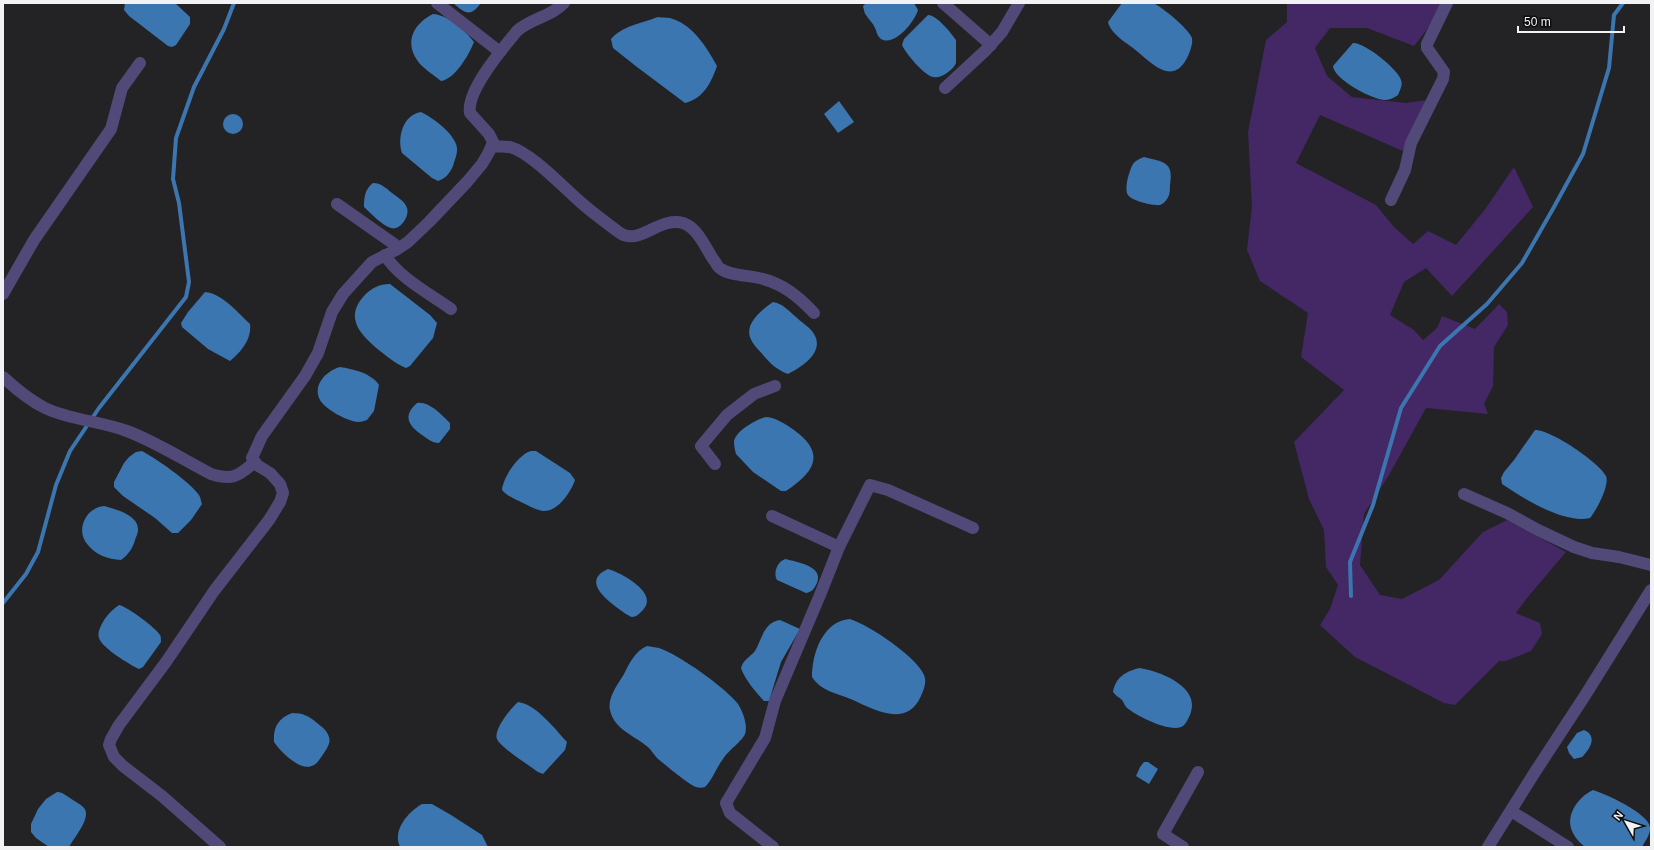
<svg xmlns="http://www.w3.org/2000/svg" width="1654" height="850" viewBox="0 0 1654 850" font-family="Arial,sans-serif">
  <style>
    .green { fill: #442765 }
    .water { fill: #3c76b0 }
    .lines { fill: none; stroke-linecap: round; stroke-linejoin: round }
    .stream { stroke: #3c76b0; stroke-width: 4 }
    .street { stroke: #514a79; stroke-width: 12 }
  </style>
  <rect width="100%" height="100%" fill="#232225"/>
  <!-- green -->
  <polygon class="green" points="1287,3 1442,3 1432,23 1414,46 1367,28 1330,28 1315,48 1327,76 1352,97 1406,103 1427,100 1403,151 1320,115 1296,163 1376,205 1394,227 1413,244 1428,231 1456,245 1486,208 1514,167 1533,207 1452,296 1426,268 1404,282 1390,315 1414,330 1423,340 1437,328 1442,316 1475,329 1499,304 1507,312 1508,325 1494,347 1493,386 1484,404 1488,414 1426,408 1389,475 1364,514 1360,565 1380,595 1402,599 1439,580 1483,532 1507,520 1566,552 1527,598 1516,613 1540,623 1542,634 1531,651 1506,661 1499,661 1455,705 1444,703 1355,657 1320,625 1330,609 1338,585 1326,567 1324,530 1309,499 1294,442 1344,390 1301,357 1308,313 1260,281 1247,250 1252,206 1248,132 1266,40 1287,22"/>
  <!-- water -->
  <g class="water">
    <polygon points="125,3 175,3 190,17 190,24 176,45 172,47 168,46 129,16 124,10"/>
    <path d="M453,3H481C470,18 465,13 453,3Z"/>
    <path d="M866,3H914L918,10C915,21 895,47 881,39C877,36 877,32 875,28C873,23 869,20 866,15C864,13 864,9 863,6Z"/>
    <path d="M1122,3C1130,3 1147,1 1153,3C1161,6 1189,29 1192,38C1193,44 1190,52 1187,58C1173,85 1153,65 1138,52C1129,44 1111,35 1108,22Z"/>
    <path d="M433,14C448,15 465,30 474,42C469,55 455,79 441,81C433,74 422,68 417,60C404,40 415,23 433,14Z"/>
    <path d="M928,15C937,15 951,33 956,40V63C953,70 941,79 933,77C924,75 906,54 902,45L904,39Z"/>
    <path d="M658,17C663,18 669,17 673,19C694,26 707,48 717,66C711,83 704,98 685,103L637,67L613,48L611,39C622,26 642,23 658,17Z"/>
    <path d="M1353,43C1364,42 1398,69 1401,80C1403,85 1400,90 1398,95C1394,98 1389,100 1384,100C1371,99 1334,79 1333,66Z"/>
    <polygon points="839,101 854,122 838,133 824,114"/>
    <path d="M421,112C433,118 451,131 456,144C459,151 455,159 453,166C450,173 445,179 438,181L432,178L402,153C397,137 403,115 421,112Z"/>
    <circle cx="233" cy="124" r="10"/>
    <path d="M1144,157C1164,162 1174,162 1170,185C1170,190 1170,195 1167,199C1165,202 1163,204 1160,205C1153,206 1132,201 1128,195C1124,189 1129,172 1132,166C1134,161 1139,159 1144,157Z"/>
    <path d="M373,183C381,183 386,188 392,193C397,197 405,201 407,208C410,216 400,231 391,228C381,225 371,213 364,207C364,197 365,189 373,183Z"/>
    <path d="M390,284L430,315L437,323L433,338L410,366L406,368C396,364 388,357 380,351C362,336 344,319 363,297C371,288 379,284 390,284Z"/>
    <path d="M205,292C222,293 238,313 250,324C252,339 241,352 230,361L208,349L182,327L181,323L188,312Z"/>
    <path d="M773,302C782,303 789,311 796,317C801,322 811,328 814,334C825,352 802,367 788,374C777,370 771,364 763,355C759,350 752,344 750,337C745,323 763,309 773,302Z"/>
    <path d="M340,367C353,369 371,373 379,385L374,411L367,420C364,421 361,422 358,422C347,421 326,410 320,400C312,385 326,371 340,367Z"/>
    <path d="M417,403C429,401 442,415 450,423V429L439,443C432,443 428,439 422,435C409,426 402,416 417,403Z"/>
    <path d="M766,417C777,418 785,424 794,430C827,454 814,472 786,491H781L753,472L736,454C735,451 734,445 734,442C735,431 757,419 766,417Z"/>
    <path d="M1535,430C1550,429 1600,463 1606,476C1610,485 1596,511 1590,518C1564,524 1524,499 1502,484L1501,478L1504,472L1514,460Z"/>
    <path d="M142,451C157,459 190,482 199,495C201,498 201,502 202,504L191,520L178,533H172L155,518L123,496L114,487V482L124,463L129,457L136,452Z"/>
    <path d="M531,451H536L570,473L575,480C571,492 558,512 543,511C536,510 529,506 523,503C515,499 508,497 502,490C503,477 519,454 531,451Z"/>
    <path d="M104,506C115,509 139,515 138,530C138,533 136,537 135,540C133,548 128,555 121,560C108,559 96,555 88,545C75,531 85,508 104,506Z"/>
    <path d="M785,559C797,562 824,566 817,583C814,589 812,592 806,593L777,580C773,573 777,562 785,559Z"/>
    <path d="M608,569C622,573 661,594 642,611C639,614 636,617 632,617C628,616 622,611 619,609C605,599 582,580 608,569Z"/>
    <path d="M119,605C128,607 156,628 160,635C161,636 161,641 161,642L143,667L139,669C129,664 102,648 99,638C97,632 101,626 104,620C108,614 113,609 119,605Z"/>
    <path d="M850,619C869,625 917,657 924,675C927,682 924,689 921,696C907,728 875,710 853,700C837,693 822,692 812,677C812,653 823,621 850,619Z"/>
    <path d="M780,620L800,629L781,662L769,701H764C756,692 745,680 741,668C743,660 750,657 755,651C762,639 764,622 780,620Z"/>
    <path d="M647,646C651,647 655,647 659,648C678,654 726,688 738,704C743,712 748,725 745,734C743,740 727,752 723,759C716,768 713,779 705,787C702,788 699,788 696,787C688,784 664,764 657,758C654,755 652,751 649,748C636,736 614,730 610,710C607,698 618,684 624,674C629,664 635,651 647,646Z"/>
    <path d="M1139,668C1160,671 1202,687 1190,715C1188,719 1185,726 1181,727C1168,732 1137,716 1127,708C1125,706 1124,703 1122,700C1119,697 1116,696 1113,692C1116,677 1125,672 1139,668Z"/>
    <path d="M518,702C536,704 555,729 567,742L565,750L543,774L538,772C530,766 500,747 497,739C493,730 511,708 518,702Z"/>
    <path d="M292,713C303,713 309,716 317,723C322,727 327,730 329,737C331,743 327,748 324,753C321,757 318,763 314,765C301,773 281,752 274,742C273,728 278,718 292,713Z"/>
    <path d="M1584,730C1598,736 1590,749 1582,757L1574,759L1569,753L1567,747L1577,733Z"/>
    <polygon points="1144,762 1148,762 1158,769 1149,784 1136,776 1140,767"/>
    <path d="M1593,790C1606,794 1648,813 1650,827C1651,834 1645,841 1642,847H1585C1580,843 1576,839 1573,833C1564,816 1578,797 1593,790Z"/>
    <path d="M57,792C63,792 68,797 73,800C77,803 82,805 84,808C92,817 74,838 69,847H49L36,838L31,832V824L38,809L46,799Z"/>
    <path d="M422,804H432L451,815L482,835L488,847H400C392,830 408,812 422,804Z"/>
  </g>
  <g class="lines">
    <!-- stream -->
    <g class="stream">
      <polyline points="1351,596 1350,562 1373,505 1401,408 1440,346 1487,304 1522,263 1554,207 1583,154 1609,68 1614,15 1623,3"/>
      <polyline points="3,603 26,574 38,552 56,485 70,451 99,408 186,297 189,282 179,203 173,179 176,138 194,87 224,29 234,3"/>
    </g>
    <!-- street -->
    <g class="street">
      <polyline points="437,3 500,52"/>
      <polyline points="943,3 991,45"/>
      <polyline points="945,88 986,50 1002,32 1019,3"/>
      <path d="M492,146C497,147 504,146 510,147C531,153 560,184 577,199C590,211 605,222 620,233C639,246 660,216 683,223C698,228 705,247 713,259C716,262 717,267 721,269C731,276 747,275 759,278C782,283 798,296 814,313"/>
      <polyline points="1391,200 1405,170 1411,143 1443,79 1444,72 1427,48 1427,44 1447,3"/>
      <polyline points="337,204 394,244 398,248"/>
      <path d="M385,255C398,277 430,294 451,309"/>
      <polyline points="3,294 34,240 111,129 122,88 140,63"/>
      <path d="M3,377C16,389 29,400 45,408C70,420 100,421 127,431C156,442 184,460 211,474C233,481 238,476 255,462"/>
      <polyline points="715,464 701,446 727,415 754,394 775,386"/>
      <polyline points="1464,494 1507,513 1538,530 1574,547 1592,553 1619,557 1651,565"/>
      <polyline points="772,516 839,547"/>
      <polyline points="1511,811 1568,847"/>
      <path d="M220,847L162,796L123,766L114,757L109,745L111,739L119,725L166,662L214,591L269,520L280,502L283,493L280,484L270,473L257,465L252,458L262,436L305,376L318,353L332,312L343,294L372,262L396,250L408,242L429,222L467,182L482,164L489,152L493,142L489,134L470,113C466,91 503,48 517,31C531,18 551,17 564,3"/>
      <polyline points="773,847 730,813 726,803 765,738 775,701 820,595 839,547 870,485 888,490 973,528"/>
      <polyline points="1183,847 1163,834 1198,772"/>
      <polyline points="1488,847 1535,772 1586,694 1651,590"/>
    </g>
  </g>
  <!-- border -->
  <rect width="1654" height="850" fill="none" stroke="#f2f2f4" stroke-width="8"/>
  <!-- north arrow -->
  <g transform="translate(1626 822) rotate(309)" stroke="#0c0c0d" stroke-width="3" paint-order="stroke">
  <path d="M0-3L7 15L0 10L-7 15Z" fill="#f2f2f4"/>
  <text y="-6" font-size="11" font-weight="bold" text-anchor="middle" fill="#f2f2f4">N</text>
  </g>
  <!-- scale -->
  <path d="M1518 26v6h106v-6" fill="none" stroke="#f2f2f4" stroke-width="2"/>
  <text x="1524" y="26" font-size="12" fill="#f2f2f4" stroke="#0c0c0d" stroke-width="3" paint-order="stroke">50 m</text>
</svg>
